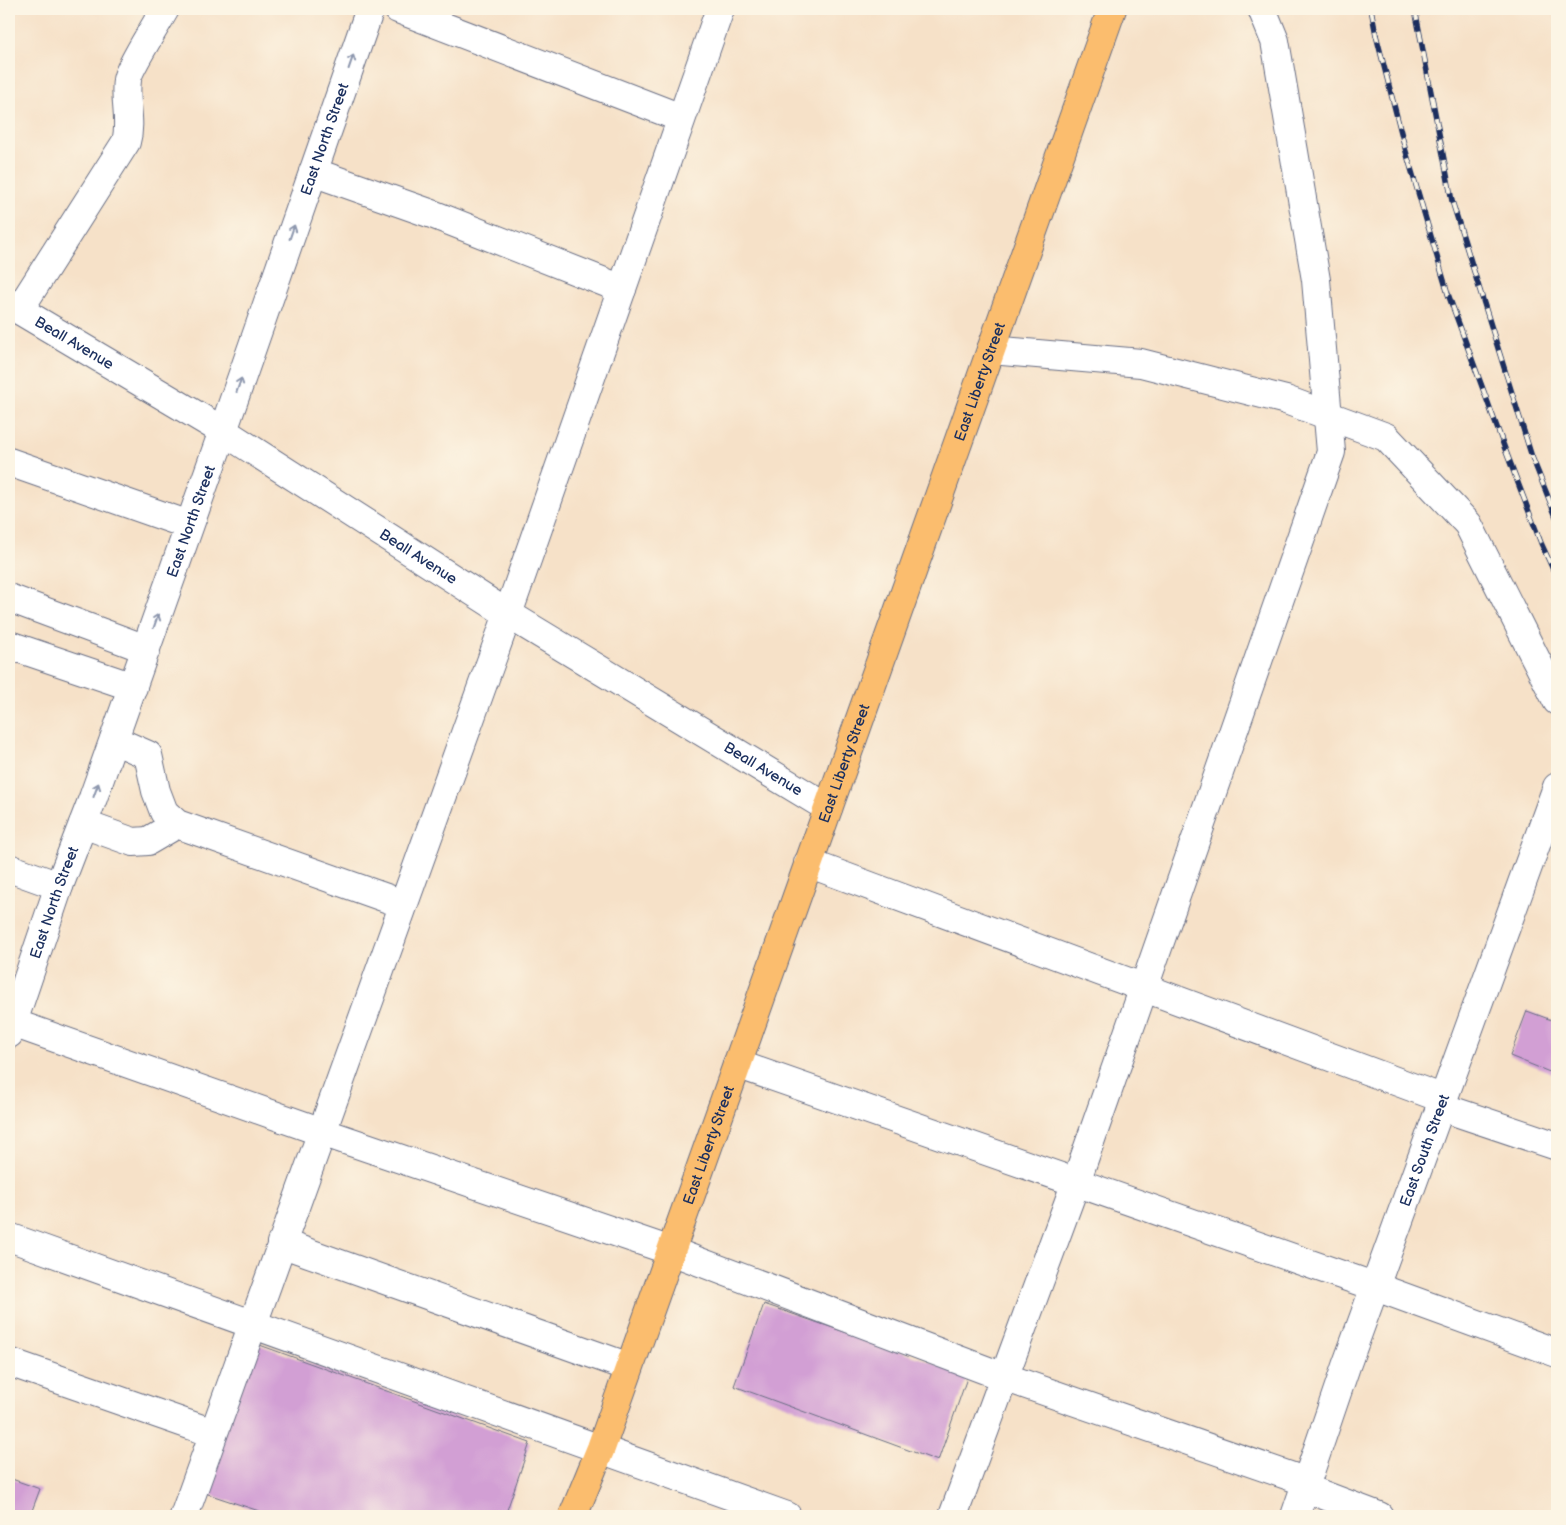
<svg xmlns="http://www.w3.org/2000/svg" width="1566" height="1525" viewBox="0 0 1566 1525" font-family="'Balsamiq Sans',sans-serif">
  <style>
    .building { fill: #d29fd4 }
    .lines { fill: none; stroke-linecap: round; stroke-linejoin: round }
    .minor-casing { stroke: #686d83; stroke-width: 30 }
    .major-casing { stroke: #686d83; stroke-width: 30 }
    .minor { stroke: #fff; stroke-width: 28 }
    .major { stroke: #fbbd6e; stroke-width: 28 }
    .rail-casing { stroke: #1b2f5e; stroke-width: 5.5 }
    .rail { stroke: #fcf5e5; stroke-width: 4; stroke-dasharray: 11; stroke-linecap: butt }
    .oneway { stroke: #8d97ae }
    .labels { text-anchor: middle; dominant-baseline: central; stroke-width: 5; stroke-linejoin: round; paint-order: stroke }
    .street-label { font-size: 15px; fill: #1b2f5e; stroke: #fcf5e5 }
  </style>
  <rect width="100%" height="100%" fill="#fcf5e5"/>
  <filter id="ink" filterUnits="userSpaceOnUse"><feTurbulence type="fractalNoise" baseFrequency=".02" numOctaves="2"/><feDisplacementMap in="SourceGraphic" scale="10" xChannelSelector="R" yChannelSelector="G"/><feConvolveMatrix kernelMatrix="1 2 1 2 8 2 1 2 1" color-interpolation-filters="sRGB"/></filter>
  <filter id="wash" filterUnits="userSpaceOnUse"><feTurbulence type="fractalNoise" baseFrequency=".0096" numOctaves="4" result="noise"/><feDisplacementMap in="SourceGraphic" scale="20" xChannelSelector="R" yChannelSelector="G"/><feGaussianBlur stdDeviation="1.12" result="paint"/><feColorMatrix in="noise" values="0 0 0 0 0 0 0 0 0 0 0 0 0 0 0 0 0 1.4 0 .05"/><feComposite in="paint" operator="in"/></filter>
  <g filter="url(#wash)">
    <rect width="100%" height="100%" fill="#f6e1c8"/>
    <g id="blocks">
      <!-- building -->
      <g class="building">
        <polygon points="1527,1011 1557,1022 1557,1075 1510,1056"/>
        <polygon points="764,1304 968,1375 938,1461 734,1386"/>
        <polygon points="257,1344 530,1443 505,1516 274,1516 202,1492"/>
        <polygon points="9,1478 40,1489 30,1516 9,1516"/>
      </g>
    </g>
  </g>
  <g filter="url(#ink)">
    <use href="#blocks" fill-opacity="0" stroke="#686d83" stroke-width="1"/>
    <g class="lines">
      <!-- minor casing -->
      <g class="minor-casing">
        <g id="minor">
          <polyline points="398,9 681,118"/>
          <polyline points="313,172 432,214 622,289"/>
          <path id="s1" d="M9,304L223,431L508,614L828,808"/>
          <path d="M19,310L126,142C132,121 124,102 127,80C128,69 158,22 165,9"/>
          <polyline points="991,350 1141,363 1286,400 1386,437 1468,524 1557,701"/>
          <polyline points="9,462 189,525"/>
          <polyline points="9,598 146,649"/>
          <polyline points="9,645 133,687"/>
          <polyline points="114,740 148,755 156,791 164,812 177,824 403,904"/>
          <polyline points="83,824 133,842 148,841 177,824"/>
          <polyline points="808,863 1444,1099"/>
          <polyline points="9,868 59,886"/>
          <polyline points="13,1023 322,1132 671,1251 1004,1377 1307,1482"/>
          <path id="s2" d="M9,1034L59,886L93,798L223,431L370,9"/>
          <polyline points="737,1064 1376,1287 1557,1353"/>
          <polyline points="1441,1107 1557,1146"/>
          <polyline points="9,1237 787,1516"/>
          <polyline points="281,1243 629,1367"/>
          <polyline points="9,1362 213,1433"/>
          <polyline points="1305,1488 1379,1516"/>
          <polyline points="184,1516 508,614 720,9"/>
          <polyline points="953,1516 1076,1182 1331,452 1316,280 1275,41 1262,9"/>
          <path id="s3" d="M1295,1516L1346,1366L1557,787"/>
        </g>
      </g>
      <!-- major casing -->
      <g class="major-casing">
        <g id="major">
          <path id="s4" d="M573,1516L601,1448L1112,9"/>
        </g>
      </g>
      <!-- minor -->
      <use href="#minor" class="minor"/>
      <!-- major -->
      <use href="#major" class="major"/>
      <!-- rail casing -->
      <g class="rail-casing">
        <g id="rail">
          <polyline points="1371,9 1376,35 1405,148 1448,294 1505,449 1541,543 1557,578"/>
          <polyline points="1415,9 1452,201 1532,457 1557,519"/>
        </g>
      </g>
      <!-- rail -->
      <use href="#rail" class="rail"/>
    </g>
    <!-- one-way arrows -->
    <defs><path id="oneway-shaft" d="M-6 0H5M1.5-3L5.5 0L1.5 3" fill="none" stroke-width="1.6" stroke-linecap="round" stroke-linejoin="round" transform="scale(1.25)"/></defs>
    <g class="oneway">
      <use href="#oneway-shaft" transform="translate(351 62) rotate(-71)"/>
      <use href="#oneway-shaft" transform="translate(292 232) rotate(-71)"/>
      <use href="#oneway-shaft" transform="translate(239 385) rotate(-71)"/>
      <use href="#oneway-shaft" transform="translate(156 621) rotate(-71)"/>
      <use href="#oneway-shaft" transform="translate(96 790) rotate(-70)"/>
    </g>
  </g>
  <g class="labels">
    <!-- street labels -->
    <g class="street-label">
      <text stroke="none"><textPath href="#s2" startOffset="949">East North Street</textPath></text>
      <text stroke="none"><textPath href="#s1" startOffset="76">Beall Avenue</textPath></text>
      <text stroke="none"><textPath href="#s4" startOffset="1205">East Liberty Street</textPath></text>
      <text stroke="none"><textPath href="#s2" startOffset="544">East North Street</textPath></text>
      <text stroke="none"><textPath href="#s1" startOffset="481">Beall Avenue</textPath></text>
      <text stroke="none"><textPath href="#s4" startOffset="800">East Liberty Street</textPath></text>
      <text stroke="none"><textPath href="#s1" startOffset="886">Beall Avenue</textPath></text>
      <text stroke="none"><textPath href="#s2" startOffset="139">East North Street</textPath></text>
      <text stroke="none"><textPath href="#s4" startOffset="395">East Liberty Street</textPath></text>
      <text stroke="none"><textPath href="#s3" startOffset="388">East South Street</textPath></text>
    </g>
  </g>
  <!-- margin -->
  <rect width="1566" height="1525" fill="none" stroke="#fcf5e5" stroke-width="30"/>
</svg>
